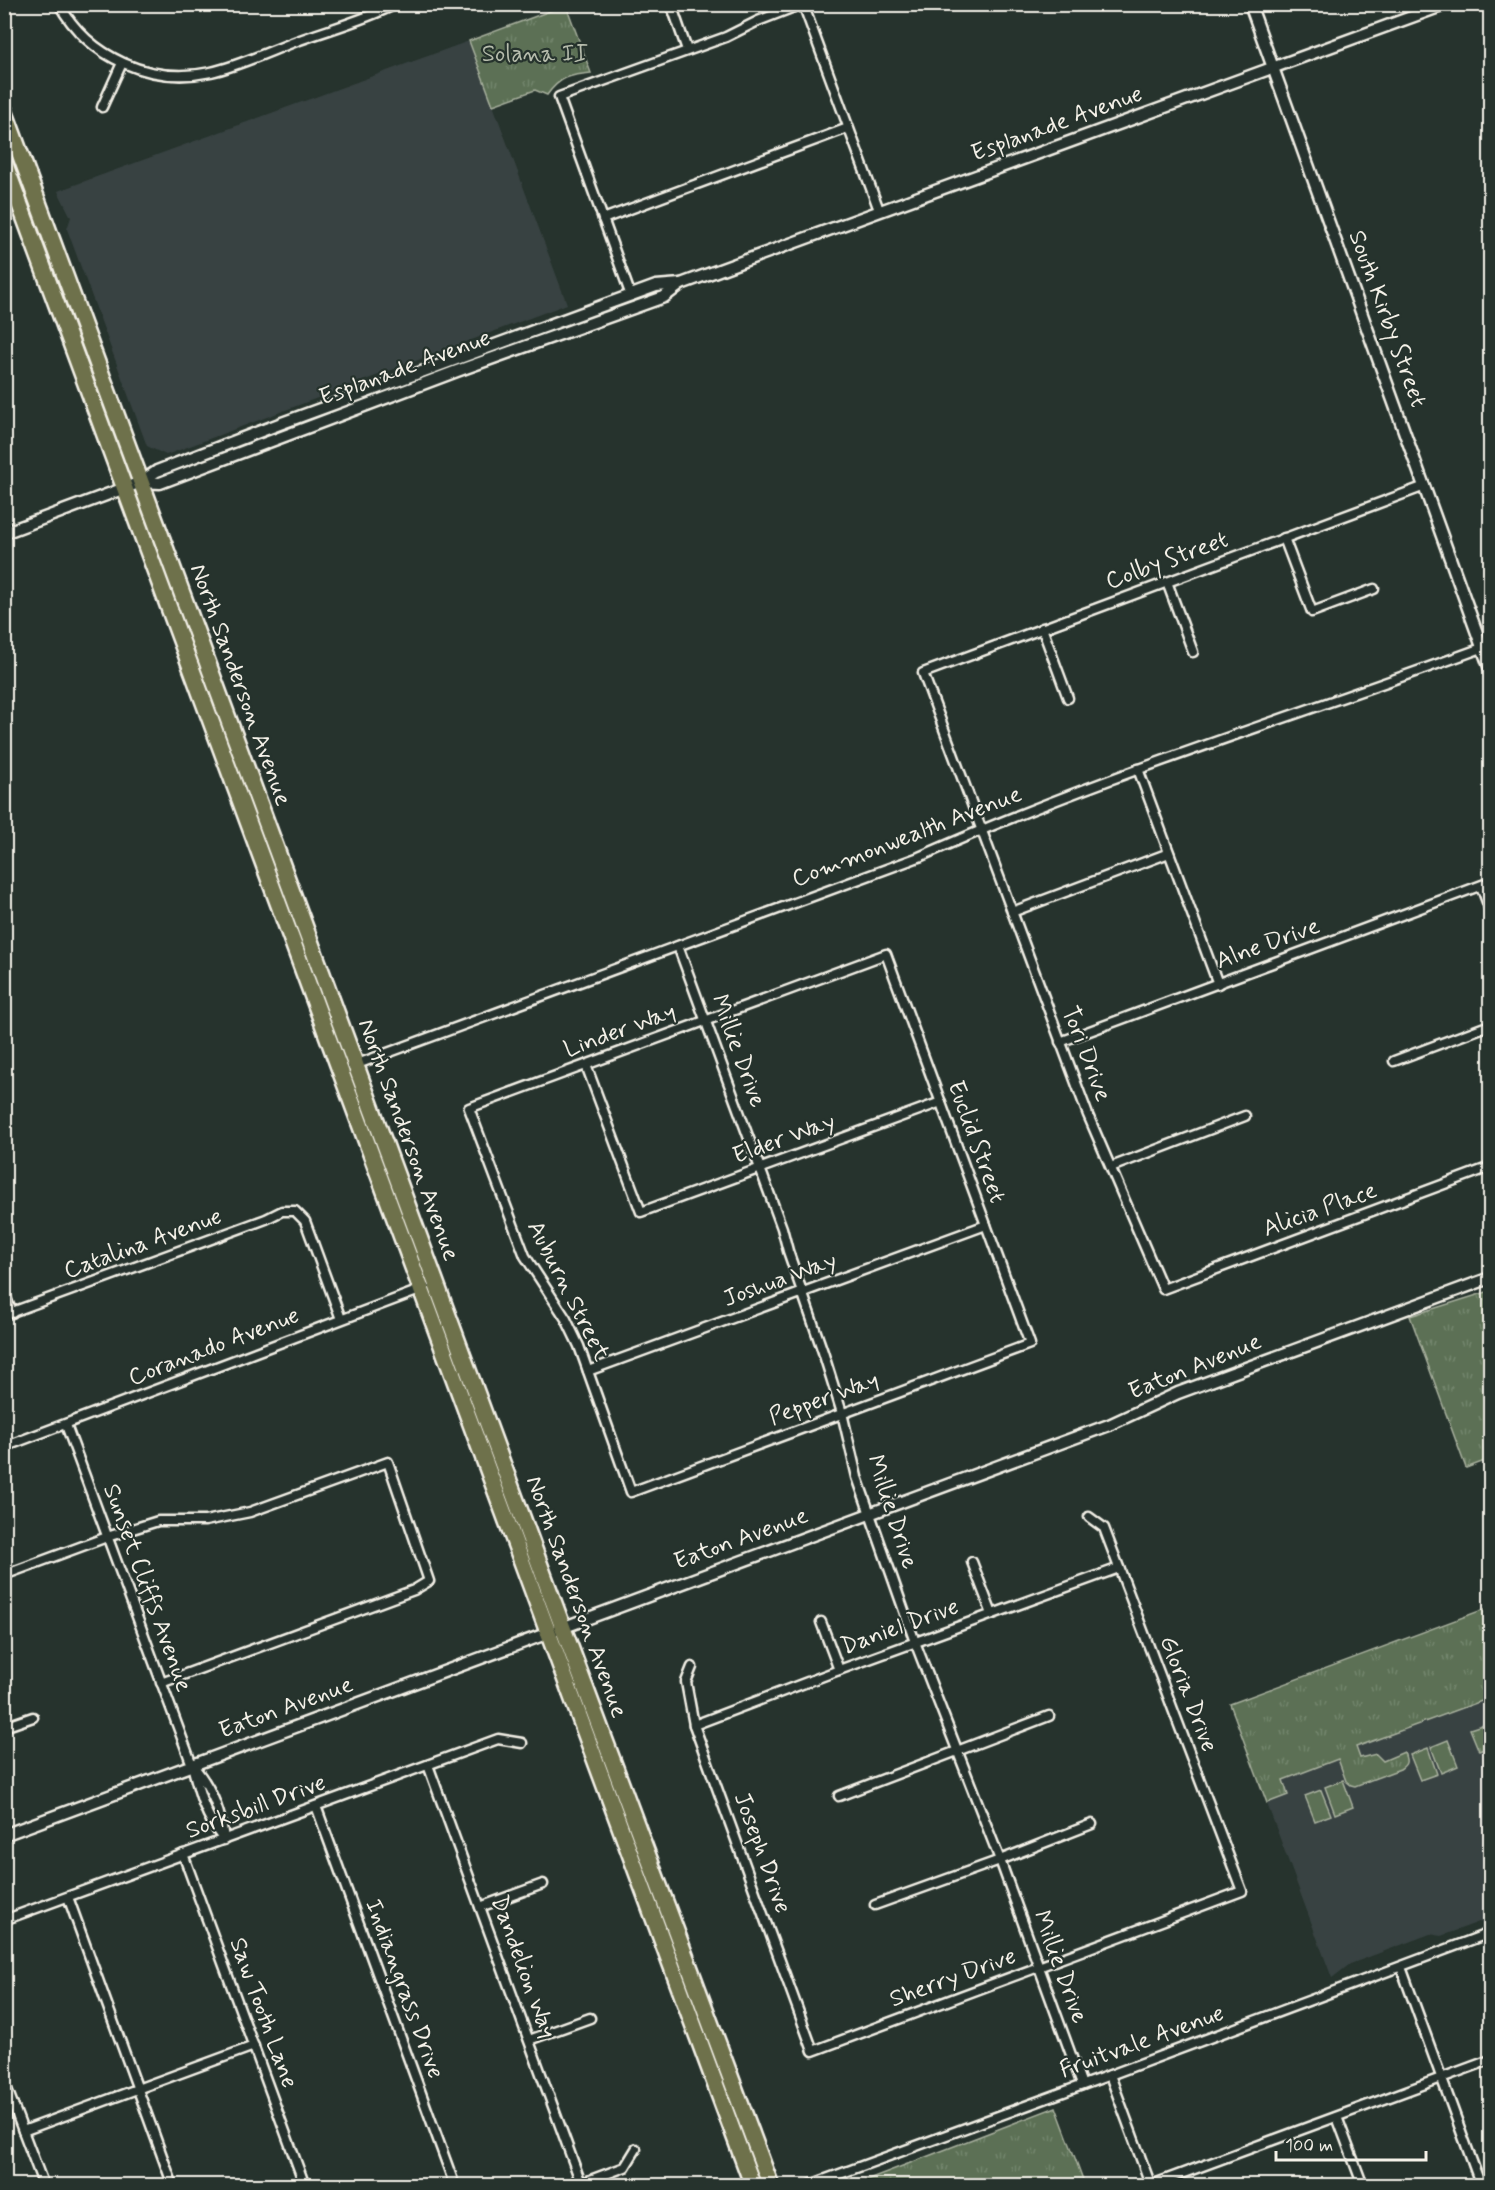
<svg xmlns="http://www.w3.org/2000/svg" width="1495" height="2190" viewBox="0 0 1495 2190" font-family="Mynerve,sans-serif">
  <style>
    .built { fill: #394343 }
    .grass { fill: url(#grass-tufts); stroke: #a8b09e; stroke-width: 1.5 }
    .garden { fill: #5b7054; stroke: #a8b09e; stroke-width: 1.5 }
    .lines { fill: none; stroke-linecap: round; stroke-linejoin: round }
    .street-casing { stroke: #f4f1e8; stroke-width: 13 }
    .secondary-casing { stroke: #f4f1e8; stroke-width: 15 }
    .highway-casing { stroke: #f4f1e8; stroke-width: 20 }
    .street { stroke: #26332d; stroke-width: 8 }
    .secondary { stroke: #26332d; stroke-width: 10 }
    .highway { stroke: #6e714b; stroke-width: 15 }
    .labels { text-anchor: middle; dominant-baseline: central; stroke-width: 4.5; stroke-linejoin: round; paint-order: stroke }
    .park-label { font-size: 24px; fill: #b7bdad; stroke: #26332d }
    .street-label { font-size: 24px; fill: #f4f1e8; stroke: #26332d }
  </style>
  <defs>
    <pattern id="grass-tufts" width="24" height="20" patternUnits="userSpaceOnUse" patternTransform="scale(1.5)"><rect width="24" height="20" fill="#5b7054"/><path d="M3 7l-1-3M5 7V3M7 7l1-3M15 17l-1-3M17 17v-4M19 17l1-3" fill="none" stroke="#73856d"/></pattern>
  </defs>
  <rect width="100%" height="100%" fill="#26332d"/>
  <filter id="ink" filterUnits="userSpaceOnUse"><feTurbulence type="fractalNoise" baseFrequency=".0167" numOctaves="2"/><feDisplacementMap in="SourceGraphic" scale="12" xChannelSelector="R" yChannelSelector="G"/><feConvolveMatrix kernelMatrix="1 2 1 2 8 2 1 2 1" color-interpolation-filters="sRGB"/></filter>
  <g filter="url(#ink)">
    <!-- built -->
    <g class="built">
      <polygon points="469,41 567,304 166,455 147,446 67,229 71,217 58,191"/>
      <polygon points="1490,1607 1490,1918 1441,1936 1430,1934 1350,1964 1332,1978 1230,1704"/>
    </g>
    <!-- grass -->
    <g class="grass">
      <path d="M566,5L591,73C569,75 560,77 547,95L535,90L493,105L469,41Z"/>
      <polygon points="1490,1291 1490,1459 1466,1468 1410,1316"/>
      <path d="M1490,1607V1698L1356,1747L1360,1758L1376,1754L1383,1761L1404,1752C1407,1761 1408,1764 1400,1769L1355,1786L1351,1785L1346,1781L1338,1759L1283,1780L1288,1795L1267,1803L1230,1704Z"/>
      <polygon points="1485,1724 1489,1735 1488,1739 1484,1740 1487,1748 1479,1751 1470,1729"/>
      <polygon points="1056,2107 1085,2185 853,2185"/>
    </g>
    <!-- garden -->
    <g class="garden">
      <polygon points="1448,1740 1458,1766 1441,1773 1431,1747"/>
      <polygon points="1428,1748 1437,1774 1420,1780 1410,1755"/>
      <polygon points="1343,1780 1353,1807 1335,1814 1325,1787"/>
      <polygon points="1321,1790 1331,1815 1315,1821 1305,1796"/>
    </g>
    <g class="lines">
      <!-- street casing -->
      <g class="street-casing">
        <g id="street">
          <path d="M59,4C89,58 151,85 211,72C239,66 270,51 297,41C330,29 365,20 396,4"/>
          <polyline points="671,4 687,50"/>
          <polyline points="803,4 879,210"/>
          <polyline points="102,107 122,63"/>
          <polyline points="603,219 848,128"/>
          <polyline points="631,296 559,97 726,37 758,21 802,4"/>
          <polyline points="1425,486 923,673 1088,1115 1163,1289 1490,1167"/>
          <polyline points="1284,538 1312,612 1374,589"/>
          <polyline points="1167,582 1193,652"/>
          <polyline points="1042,628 1068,698"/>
          <polyline points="1138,769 1218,984"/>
          <polyline points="1481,886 1490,910"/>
          <polyline points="1012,912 1169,853"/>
          <polyline points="678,946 782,1228 788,1251 823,1352 842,1413 857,1477 915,1642 1000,1860 1082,2085"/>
          <polygon points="886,954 1030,1344 631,1492 579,1346 566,1319 525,1256 469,1108"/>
          <polyline points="1060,1042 1490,882"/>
          <polyline points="1394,1061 1490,1025"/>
          <polyline points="586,1065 641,1212 941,1102"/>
          <path d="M352,1066L919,857C1105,774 1300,715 1490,645"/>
          <polyline points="1111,1167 1245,1116"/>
          <polyline points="4,1293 12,1313"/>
          <polyline points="4,1315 266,1219 282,1211 295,1211 305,1221 341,1319"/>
          <polyline points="588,1371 986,1225"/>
          <path d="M66,1425L192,1765C199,1793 205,1817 224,1840C221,1811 212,1787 192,1765"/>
          <polyline points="4,1447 425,1288"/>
          <polyline points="972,1562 992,1614"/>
          <polyline points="4,1575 107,1537 158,1521 205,1521 250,1512 388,1462 429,1581 414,1590 161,1683"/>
          <polyline points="821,1622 839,1670"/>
          <polyline points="692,1667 686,1682 694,1725 813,2051 1242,1891 1104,1528 1089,1517"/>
          <polyline points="694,1725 839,1670 1119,1568"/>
          <polyline points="4,1727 33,1717"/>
          <polyline points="428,1765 581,2183"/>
          <polyline points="839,1796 1049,1716"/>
          <polyline points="316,1806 455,2186"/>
          <polyline points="183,1854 305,2186"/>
          <polyline points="68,1897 173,2186"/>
          <polyline points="875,1905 1000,1860 1092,1824"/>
          <polyline points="480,1907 543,1884"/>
          <polyline points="4,1920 498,1739 522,1743"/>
          <polyline points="1401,1967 1481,2186"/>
          <polyline points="529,2040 590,2018"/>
          <polyline points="1110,2075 1151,2186"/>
          <polyline points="4,2081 44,2186"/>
          <polyline points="1337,2117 1363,2186"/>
          <polyline points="23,2131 254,2046"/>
          <polyline points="1151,2185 1490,2060"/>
          <polyline points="574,2186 625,2167 636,2149"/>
          <polyline points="807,2186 1110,2075 1490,1933"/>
        </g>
      </g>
      <!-- secondary casing -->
      <g class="secondary-casing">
        <g id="secondary">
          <polyline points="1250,4 1490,669"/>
          <path d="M141,482L160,483L457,371L664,297L681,284C936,190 1192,99 1447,4"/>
          <polyline points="4,533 141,482 157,471 282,423 656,286 681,284"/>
          <polyline points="4,1835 1109,1425 1178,1393 1490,1278"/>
        </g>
      </g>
      <!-- highway casing -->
      <g class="highway-casing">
        <g id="highway">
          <polyline points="4,110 563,1628 771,2186"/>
          <polyline points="4,162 753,2186"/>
        </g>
      </g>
      <!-- street -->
      <use href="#street" class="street"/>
      <!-- secondary -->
      <use href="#secondary" class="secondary"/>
      <!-- highway -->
      <use href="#highway" class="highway"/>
    </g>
  </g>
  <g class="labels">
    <!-- park labels -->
    <g class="park-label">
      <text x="535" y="54">Solana II</text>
    </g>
    <!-- street labels -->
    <g class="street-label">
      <text transform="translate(1057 124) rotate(-20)">Esplanade Avenue</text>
      <text transform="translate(1387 319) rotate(70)">South Kirby Street</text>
      <text transform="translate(405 368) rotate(-20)">Esplanade Avenue</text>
      <text transform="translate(1167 561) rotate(-20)">Colby Street</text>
      <text transform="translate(240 685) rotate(70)">North Sanderson Avenue</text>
      <text transform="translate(907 837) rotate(-21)">Commonwealth Avenue</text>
      <text transform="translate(1268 944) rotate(-20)">Alne Drive</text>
      <text transform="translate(620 1031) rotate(-20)">Linder Way</text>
      <text transform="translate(738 1051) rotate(70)">Millie Drive</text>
      <text transform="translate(1086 1054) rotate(69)">Tori Drive</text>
      <text transform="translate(784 1139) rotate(-20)">Elder Way</text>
      <text transform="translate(408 1140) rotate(70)">North Sanderson Avenue</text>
      <text transform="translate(976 1142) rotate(70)">Euclid Street</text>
      <text transform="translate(1320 1210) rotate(-20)">Alicia Place</text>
      <text transform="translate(143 1244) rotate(-20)">Catalina Avenue</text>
      <text transform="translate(780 1280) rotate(-20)">Joshua Way</text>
      <text transform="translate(568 1291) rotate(63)">Auburn Street</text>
      <text transform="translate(214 1347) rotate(-21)">Coranado Avenue</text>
      <text transform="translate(1195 1367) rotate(-22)">Eaton Avenue</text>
      <text transform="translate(824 1399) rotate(-20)">Pepper Way</text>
      <text transform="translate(892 1512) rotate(72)">Millie Drive</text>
      <text transform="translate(741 1539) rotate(-20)">Eaton Avenue</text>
      <text transform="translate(147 1588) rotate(70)">Sunset Cliffs Avenue</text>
      <text transform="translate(576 1597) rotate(70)">North Sanderson Avenue</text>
      <text transform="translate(900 1627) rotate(-20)">Daniel Drive</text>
      <text transform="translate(1188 1694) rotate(69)">Gloria Drive</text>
      <text transform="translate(286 1708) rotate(-20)">Eaton Avenue</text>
      <text transform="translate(256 1807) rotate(-20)">Sorksbill Drive</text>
      <text transform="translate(762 1853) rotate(70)">Joseph Drive</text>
      <text transform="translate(523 1967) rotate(70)">Dandelion Way</text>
      <text transform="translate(1060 1967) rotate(70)">Millie Drive</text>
      <text transform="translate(953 1978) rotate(-20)">Sherry Drive</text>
      <text transform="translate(404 1989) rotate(70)">Indiangrass Drive</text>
      <text transform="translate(263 2013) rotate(70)">Saw Tooth Lane</text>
      <text transform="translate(1142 2042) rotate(-20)">Fruitvale Avenue</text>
    </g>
  </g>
  <!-- margin -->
  <rect width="1495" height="2190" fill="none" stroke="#26332d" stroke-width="24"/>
  <rect x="12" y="12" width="1471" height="2166" fill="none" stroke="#f4f1e8" stroke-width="2" filter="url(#ink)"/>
  <!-- scale -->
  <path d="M1276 2151v9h150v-9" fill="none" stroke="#f4f1e8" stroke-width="3"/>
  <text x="1285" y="2151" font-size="18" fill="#f4f1e8" stroke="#26332d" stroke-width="4.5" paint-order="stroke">100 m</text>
</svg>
